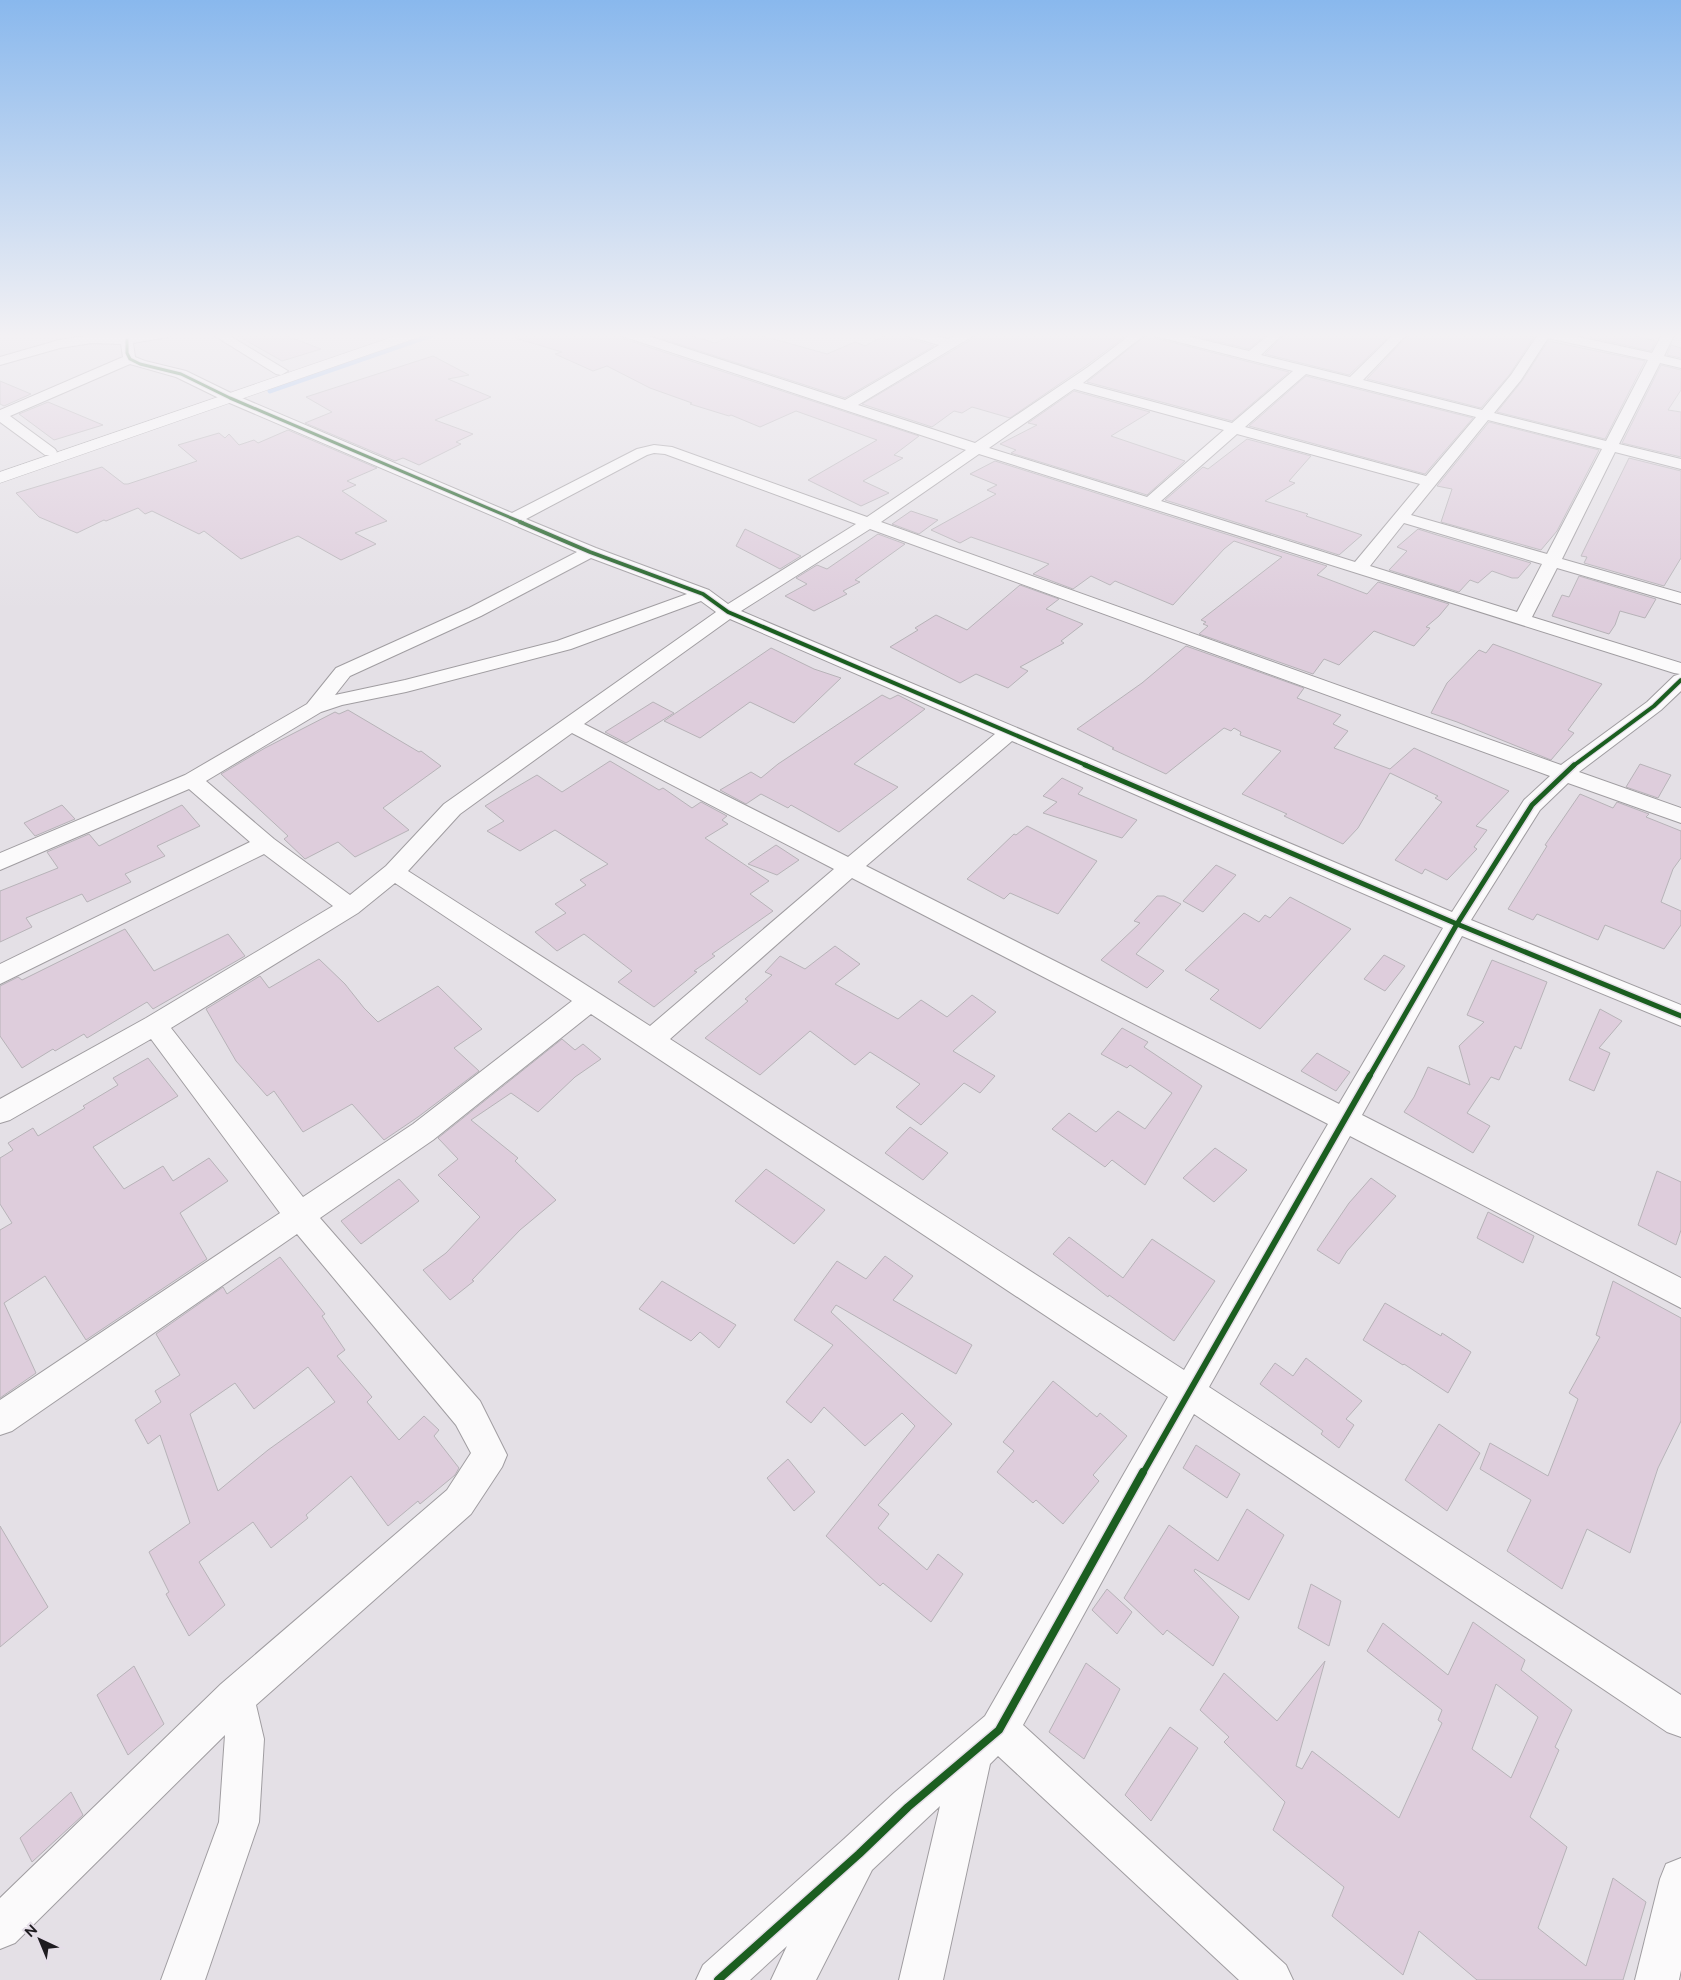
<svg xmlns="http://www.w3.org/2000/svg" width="1681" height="1980" viewBox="0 0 1681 1980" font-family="Raleway,sans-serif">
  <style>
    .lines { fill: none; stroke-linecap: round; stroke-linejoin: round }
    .stream { stroke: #9abff4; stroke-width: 5 }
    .building { fill: #decddc; stroke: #b7b3b8; fill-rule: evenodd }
    .minor-casing { stroke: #a09da1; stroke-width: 2 }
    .primary-casing { stroke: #a09da1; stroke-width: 1 }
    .minor { fill: #fbfafb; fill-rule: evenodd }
    .primary { fill: #fbfafb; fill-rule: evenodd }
    .cycleway-far4-casing { stroke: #e5dee8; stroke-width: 5 }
    .cycleway-far3-casing { stroke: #e5dee8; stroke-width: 6 }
    .cycleway-far2-casing { stroke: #e5dee8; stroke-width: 8 }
    .cycleway-far1-casing { stroke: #e5dee8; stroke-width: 9 }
    .cycleway-casing { stroke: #e5dee8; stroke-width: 11 }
    .cycleway-far4 { stroke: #1b5e20; stroke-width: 3 }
    .cycleway-far3 { stroke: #1b5e20; stroke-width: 4 }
    .cycleway-far2 { stroke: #1b5e20; stroke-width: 5 }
    .cycleway-far1 { stroke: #1b5e20; stroke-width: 6 }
    .cycleway { stroke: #1b5e20; stroke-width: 8 }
  </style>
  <rect width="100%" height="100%" fill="#e4e0e6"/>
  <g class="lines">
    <!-- stream -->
    <polyline class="stream" points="270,391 438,333"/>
  </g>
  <!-- building -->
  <g class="building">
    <polygon points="233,333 279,333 321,349 282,361"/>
    <polygon points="516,333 619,333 621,338 919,436 894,455 903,458 863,481 889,493 861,506 808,480 877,440 796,411 760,427 731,415 729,416 690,404 692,403 650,388 607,366 593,371 555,354 562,352 515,338"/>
    <polygon points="644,333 682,333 715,343 738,333 752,333 827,354 855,342 865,346 889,333 905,334 907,338 934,346 845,398"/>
    <polygon points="976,333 1130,333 1087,365 1010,418 972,407 962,413 954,411 932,427 862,404 974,338"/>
    <polygon points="1149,333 1152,333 1155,338 1289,372 1232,421 1087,382"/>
    <polygon points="1181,333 1268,333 1249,349"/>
    <polygon points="1286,333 1393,333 1349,375 1265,354"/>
    <polygon points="1410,333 1516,333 1534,337 1510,374 1481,408 1367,379"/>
    <polygon points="1594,333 1605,335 1609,333 1624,333 1656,341 1651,351 1589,337"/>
    <polygon points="1548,341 1645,361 1605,439 1497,412 1522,381"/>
    <polygon points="1671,345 1681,348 1681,358 1667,355"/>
    <polygon points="433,356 469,375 448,379 491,397 435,420 473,434 456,442 461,444 419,465 403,458 395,461 305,423 332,412 306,397"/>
    <polygon points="1661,365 1681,370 1681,390 1668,410 1681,412 1681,457 1622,443"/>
    <polygon points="1306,376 1473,418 1425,474 1249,426"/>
    <polygon points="0,381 31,394 4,406 0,404"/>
    <polygon points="1074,391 1150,412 1111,436 1185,461 1147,495 1011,453 1016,450 1000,444 1037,425 1028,423"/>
    <polygon points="48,402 103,425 54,440 19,414"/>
    <polygon points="1489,422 1599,450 1557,531 1541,550 1441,522 1452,489 1437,486"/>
    <polygon points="288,430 377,468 347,481 356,485 342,491 387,521 355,533 376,544 341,560 298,536 241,559 204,531 199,534 152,511 145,514 138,508 106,521 104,520 77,533 39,517 16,493 102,467 124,484 128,484 197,461 178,445 219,433 225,438 229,434 239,445 254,440 258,443"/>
    <polygon points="1247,439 1311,456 1289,481 1295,483 1265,501 1308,514 1306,516 1362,535 1339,555 1165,500 1203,467 1208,469"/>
    <polygon points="1629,458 1681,471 1681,558 1664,586 1584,563 1587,557 1581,556"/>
    <polygon points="995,461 1327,566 1317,575 1367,594 1378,582 1449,604 1439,616 1426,627 1430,628 1414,646 1374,631 1339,665 1324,659 1313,674 1199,634 1208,626 1203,624 1206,622 1201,620 1282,557 1234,541 1224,549 1173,605 1115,581 1110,585 1091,576 1073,589 1033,574 1049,564 971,537 960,543 931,530 996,494 987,490 997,485 970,474"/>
    <polygon points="911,511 938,520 919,534 892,524"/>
    <polygon points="745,529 801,556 780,569 736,546"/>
    <polygon points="1418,529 1437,535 1531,563 1518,578 1512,578 1492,571 1478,583 1470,580 1459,592 1389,570 1407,551 1397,547"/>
    <polygon points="878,534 905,544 855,580 860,582 843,591 847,594 814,611 785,596 807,584 796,578 817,565 827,569"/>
    <polygon points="1579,576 1656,599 1645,618 1620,611 1615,625 1609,634 1552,616 1562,595 1569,597"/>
    <polygon points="1020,585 1059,599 1046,609 1083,624 1061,641 1064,643 1020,667 1028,671 1008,688 976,674 960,683 890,647 918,630 915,628 936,615 967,630"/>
    <polygon points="1493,644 1602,684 1568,730 1574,733 1551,760 1457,722 1431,713 1447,683 1479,650 1486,653"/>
    <polygon points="1186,646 1304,688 1297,698 1341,715 1333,724 1348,731 1334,748 1390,769 1414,748 1509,791 1476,826 1487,830 1474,847 1477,849 1447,880 1425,869 1422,874 1395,860 1442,802 1435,798 1438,796 1390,773 1358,828 1343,844 1284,816 1287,814 1242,794 1281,751 1240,735 1241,732 1234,728 1231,731 1224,728 1166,774 1112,749 1114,748 1077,729 1142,683"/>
    <polygon points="771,648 814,669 841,678 794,723 750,702 700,738 664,721"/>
    <polygon points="882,695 890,699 898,695 925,709 854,764 898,787 839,832 791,805 788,808 761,794 746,804 720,790 751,772 761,778 778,764"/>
    <polygon points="653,702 674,713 626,743 605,732"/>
    <polygon points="348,710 419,752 421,751 441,766 383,808 409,830 355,857 338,842 305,859 284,839 288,836 221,774 265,748 335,712 339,714"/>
    <polygon points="610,761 659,790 663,788 692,808 701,802 727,816 722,820 728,824 705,838 769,881 750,894 773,911 712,954 715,956 694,971 697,972 654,1007 618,982 632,971 584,934 557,951 535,932 566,913 555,904 586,885 580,880 608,864 555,830 520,851 487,831 504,821 485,806 508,792 537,775 562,792"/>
    <polygon points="1640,764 1671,775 1658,798 1626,787"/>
    <polygon points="1062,778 1083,788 1078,794 1137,820 1122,838 1043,813 1057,802 1043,796"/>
    <polygon points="1580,794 1613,808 1617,802 1649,814 1646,817 1681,831 1681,858 1673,869 1661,902 1681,911 1681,925 1664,949 1605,925 1598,940 1537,914 1533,920 1508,909 1547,846 1545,845"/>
    <polygon points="62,805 75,819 35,836 24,823"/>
    <polygon points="182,805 200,826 157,846 165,856 125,874 131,882 87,902 82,894 26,918 32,927 0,942 0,891 58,868 47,852 89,834 99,846"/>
    <polygon points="1027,826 1097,861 1058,914 1010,893 1004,899 967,879 1014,834 1016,835"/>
    <polygon points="776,845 799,860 777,875 748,864"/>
    <polygon points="1216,865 1236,875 1203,912 1183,901"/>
    <polygon points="1157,896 1164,896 1181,904 1136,954 1164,971 1147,988 1101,960 1140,923 1134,921"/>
    <polygon points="1290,897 1351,929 1260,1029 1210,999 1219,990 1185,970 1244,913 1259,922 1265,915 1270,918"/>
    <polygon points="125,929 154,971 228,934 245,956 153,1009 147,1002 87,1038 84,1034 55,1051 53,1049 22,1068 0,1036 0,986 18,977 22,980"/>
    <polygon points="835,946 860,964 835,984 898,1019 921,1000 947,1017 972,995 996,1012 953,1051 995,1076 980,1093 964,1083 921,1125 896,1107 920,1084 870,1052 855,1065 810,1031 760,1075 705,1038 748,1001 745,999 772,975 765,972 780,956 805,969"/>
    <polygon points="1384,955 1405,966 1385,991 1364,979"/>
    <polygon points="319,959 345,984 364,1008 378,1022 438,986 482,1029 454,1048 479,1071 418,1117 384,1140 352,1104 303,1132 274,1091 267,1096 236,1061 206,1009 260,976 269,988"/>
    <polygon points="1492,960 1547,982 1521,1049 1515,1046 1499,1080 1491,1077 1467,1113 1490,1126 1473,1153 1404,1112 1414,1097 1428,1067 1470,1085 1459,1046 1484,1022 1467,1015"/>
    <polygon points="1600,1009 1622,1021 1599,1048 1610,1053 1594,1091 1569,1080"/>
    <polygon points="1122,1028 1148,1042 1144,1047 1202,1086 1145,1185 1112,1160 1105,1167 1052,1129 1069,1113 1096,1132 1118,1111 1145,1129 1172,1093 1130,1065 1127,1068 1101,1054"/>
    <polygon points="562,1039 575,1050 583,1044 601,1059 575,1077 538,1112 511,1093 471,1120 518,1158 515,1161 556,1200 520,1230 472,1280 474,1281 450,1300 423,1270 446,1253 480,1217 438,1175 458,1159 438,1138"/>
    <polygon points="1317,1053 1350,1072 1336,1091 1301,1071"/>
    <polygon points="148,1058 178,1096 93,1147 124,1189 163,1166 173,1181 209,1158 228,1181 180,1213 207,1259 86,1340 45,1276 4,1303 36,1373 0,1398 0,1230 12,1223 0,1204 0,1158 13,1150 8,1143 33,1128 38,1136 85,1108 83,1106 118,1085 113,1078"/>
    <polygon points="910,1127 948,1153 923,1180 885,1153"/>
    <polygon points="1215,1148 1247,1170 1214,1202 1183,1178"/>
    <polygon points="766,1169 825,1210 794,1244 735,1201"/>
    <polygon points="1657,1171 1681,1182 1681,1230 1676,1245 1638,1225"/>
    <polygon points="1371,1178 1396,1196 1347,1251 1339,1264 1317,1250 1349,1203"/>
    <polygon points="399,1179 419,1201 361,1244 341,1221"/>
    <polygon points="1488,1212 1534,1236 1523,1263 1477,1238"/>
    <polygon points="1069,1237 1123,1278 1152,1239 1215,1281 1174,1341 1109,1295 1108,1297 1053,1254"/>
    <polygon points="885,1256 913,1276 893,1300 972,1345 956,1374 836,1305 831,1312 952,1424 878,1505 889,1514 878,1528 927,1570 938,1554 963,1574 931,1622 883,1583 880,1586 826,1536 915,1426 902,1413 865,1446 824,1407 811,1423 786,1402 833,1345 794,1320 837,1261 866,1279"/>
    <path d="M280,1257L325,1314L322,1316L345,1350L337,1356L372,1397L367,1402L399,1440L424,1416L439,1430L434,1436L459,1468L455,1475L420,1504L418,1501L388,1526L351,1476L306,1515L308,1518L271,1548L253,1522L199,1562L225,1605L189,1636L166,1594L169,1592L149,1552L190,1523L160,1435L148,1444L135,1420L161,1402L155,1391L180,1375L156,1334L223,1287L227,1294ZM308,1367L335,1402L268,1450L218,1491L190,1414L235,1383L254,1409Z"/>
    <polygon points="662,1281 736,1325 719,1348 700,1332 691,1341 639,1309"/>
    <polygon points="1613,1281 1681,1318 1681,1421 1658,1468 1630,1553 1587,1529 1562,1589 1507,1551 1531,1500 1480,1469 1490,1443 1548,1476 1578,1399 1569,1393 1600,1337 1596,1335"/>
    <polygon points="1385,1303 1441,1336 1442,1333 1471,1352 1448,1393 1404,1364 1403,1365 1363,1340"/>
    <polygon points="1306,1358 1362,1401 1346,1419 1354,1425 1339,1448 1321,1434 1323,1431 1260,1384 1275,1363 1293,1376"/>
    <polygon points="1053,1381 1097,1417 1100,1413 1127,1436 1093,1475 1099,1481 1063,1524 1036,1500 1033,1503 997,1472 1014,1451 1003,1442"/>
    <polygon points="1439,1424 1480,1453 1447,1511 1405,1480"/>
    <polygon points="1196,1445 1240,1474 1227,1498 1183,1468"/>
    <polygon points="788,1459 815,1492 794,1511 767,1478"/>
    <polygon points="1247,1509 1284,1535 1249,1600 1195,1569 1194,1571 1239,1617 1213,1666 1167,1630 1163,1635 1124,1598 1169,1525 1218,1561"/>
    <polygon points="0,1526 48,1607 0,1647"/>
    <polygon points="1311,1584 1341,1601 1329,1646 1298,1628"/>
    <polygon points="1107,1589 1132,1612 1117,1634 1092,1610"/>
    <path d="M1473,1622L1525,1660L1521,1670L1572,1710L1555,1747L1559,1750L1530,1817L1567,1847L1538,1928L1586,1966L1613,1878L1646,1902L1623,1980H1477L1419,1931L1403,1975L1332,1916L1344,1887L1273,1830L1285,1802L1224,1742L1229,1737L1200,1710L1224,1673L1277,1721L1325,1661L1296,1766L1302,1769L1312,1751L1399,1818L1442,1723L1438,1720L1442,1710L1367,1651L1383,1623L1448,1675ZM1496,1684L1538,1717L1511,1778L1472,1749Z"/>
    <polygon points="1086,1663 1120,1689 1084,1759 1049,1732"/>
    <polygon points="134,1666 164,1724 128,1755 97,1695"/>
    <polygon points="1170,1727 1198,1748 1151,1821 1125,1795"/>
    <polygon points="71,1792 83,1815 32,1862 20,1838"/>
  </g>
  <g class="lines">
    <!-- minor casing -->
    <g class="minor-casing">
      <g id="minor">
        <path d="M148,333H174L168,337L133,343L135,357L145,361L186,371L235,395L512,513L637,449L654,445L672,447L867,517L966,450L622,336L621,333H639L845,400L939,345L908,336L907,333H925L948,339L960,333H974L973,336L858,405L975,443L1088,367L1133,333H1147L1083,383L1232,423L1293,371L1155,336L1154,333H1174L1249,351L1271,333H1284L1261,355L1350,377L1395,333H1408L1363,380L1482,410L1511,375L1539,333H1560L1652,353L1663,333H1675L1664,356L1681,360V368L1660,363L1619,444L1681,459V469L1615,452L1562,559L1681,593V604L1557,568L1532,617L1681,663V691L1661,710L1579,772L1681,808V823L1568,783L1540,810L1471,920L1681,1005V1026L1462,936L1362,1115L1681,1278V1308L1350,1136L1209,1387L1681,1695V1737L1667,1732L1194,1414L1023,1725L1286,1965L1293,1980H1239L998,1756L990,1764L943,1980H899L940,1806L872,1870L816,1980H771L787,1946L750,1980H696L703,1965L844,1839L894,1793L985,1716L1168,1397L591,1014L433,1140L320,1218L480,1401L507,1455L502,1467L471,1514L256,1705L264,1739L259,1822L205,1980H161L219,1822L225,1735L15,1943L0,1949V1898L221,1684L447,1490L471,1453L456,1425L297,1234L12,1431L0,1435V1400L280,1213L151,1039L10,1120L0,1123V1099L146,1018L333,906L264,854L0,984V964L250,842L189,789L0,870V853L185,775L307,704L336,668L469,608L577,552L225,401L176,377L130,364L10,416L55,449L57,452L55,455H45L0,422V410L123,357L121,344L92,343L60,348L0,365V357L59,340L92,335L127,336ZM1548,338L1648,360L1606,441L1494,413L1521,380ZM1306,374L1476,417L1426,476L1245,427ZM1074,389L1224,430L1147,497L989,448ZM1488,420L1602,449L1547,554L1411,515ZM1237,434L1420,484L1355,562L1161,501ZM654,453L665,454L856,524L728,604L709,590L596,548L526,519L647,455ZM979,454L1674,673L1680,674L1674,676L1647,702L1561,765L881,522ZM1404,523L1542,564L1517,612L1370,566ZM870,529L1550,776L1524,800L1452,912L741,611ZM591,558L687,594L557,641L405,680L335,695L350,676L481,616ZM701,601L716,612L444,804L386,866L350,895L274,839L206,781L321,712L342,705L406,692L571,649ZM730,619L995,734L848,857L584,724ZM572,733L834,869L650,1026L408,871L460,814ZM1012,741L1443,928L1339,1104L866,866ZM852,878L1328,1124L1184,1370L670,1039ZM395,883L572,1001L413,1124L303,1197L171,1028L358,913Z"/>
        <polygon points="210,333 225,333 288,371 281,375 276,374"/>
        <polygon points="1681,1858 1681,1970 1679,1980 1635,1980 1660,1879 1666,1864"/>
      </g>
    </g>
    <!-- primary casing -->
    <g class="primary-casing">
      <polygon id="primary" points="404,333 424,333 422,336 0,483 0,472"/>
    </g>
    <!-- minor -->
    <use href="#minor" class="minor"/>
    <!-- primary -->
    <use href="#primary" class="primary"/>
    <!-- cycleway-far4 casing -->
    <g class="cycleway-far4-casing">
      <polyline id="cycleway-far4" points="127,340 127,353 130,359 140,364 181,374 230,398 523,523"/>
    </g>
    <!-- cycleway-far3 casing -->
    <g class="cycleway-far3-casing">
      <g id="cycleway-far3">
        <polyline points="520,522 590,552 703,594 728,612 1088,766"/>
        <polyline points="1573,766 1654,706 1681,680"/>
      </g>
    </g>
    <!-- cycleway-far2 casing -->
    <g class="cycleway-far2-casing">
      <g id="cycleway-far2">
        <polyline points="1085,765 1457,924 1532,805 1574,765"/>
        <polyline points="1369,1077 1457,924 1681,1016"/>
      </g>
    </g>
    <!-- cycleway-far1 casing -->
    <g class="cycleway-far1-casing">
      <polyline id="cycleway-far1" points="1143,1473 1370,1075"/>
    </g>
    <!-- cycleway casing -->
    <g class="cycleway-casing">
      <polyline id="cycleway" points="718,1980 859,1854 908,1807 999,1730 1143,1472"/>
    </g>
    <!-- cycleway-far4 -->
    <use href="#cycleway-far4" class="cycleway-far4"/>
    <!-- cycleway-far3 -->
    <use href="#cycleway-far3" class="cycleway-far3"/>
    <!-- cycleway-far2 -->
    <use href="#cycleway-far2" class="cycleway-far2"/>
    <!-- cycleway-far1 -->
    <use href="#cycleway-far1" class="cycleway-far1"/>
    <!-- cycleway -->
    <use href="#cycleway" class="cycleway"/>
  </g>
  <!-- sky -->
  <linearGradient id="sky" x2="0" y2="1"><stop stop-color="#89b8ed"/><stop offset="0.55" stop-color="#f3f1f4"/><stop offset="1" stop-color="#f3f1f4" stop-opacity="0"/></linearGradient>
  <rect width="1681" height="610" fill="url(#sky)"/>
  <!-- north arrow -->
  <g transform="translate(40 1940) rotate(316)" stroke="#e5dee8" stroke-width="4" paint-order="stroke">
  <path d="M0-4L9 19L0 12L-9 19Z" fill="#1e1c20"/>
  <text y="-8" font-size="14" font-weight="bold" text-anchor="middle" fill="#1e1c20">N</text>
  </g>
</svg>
